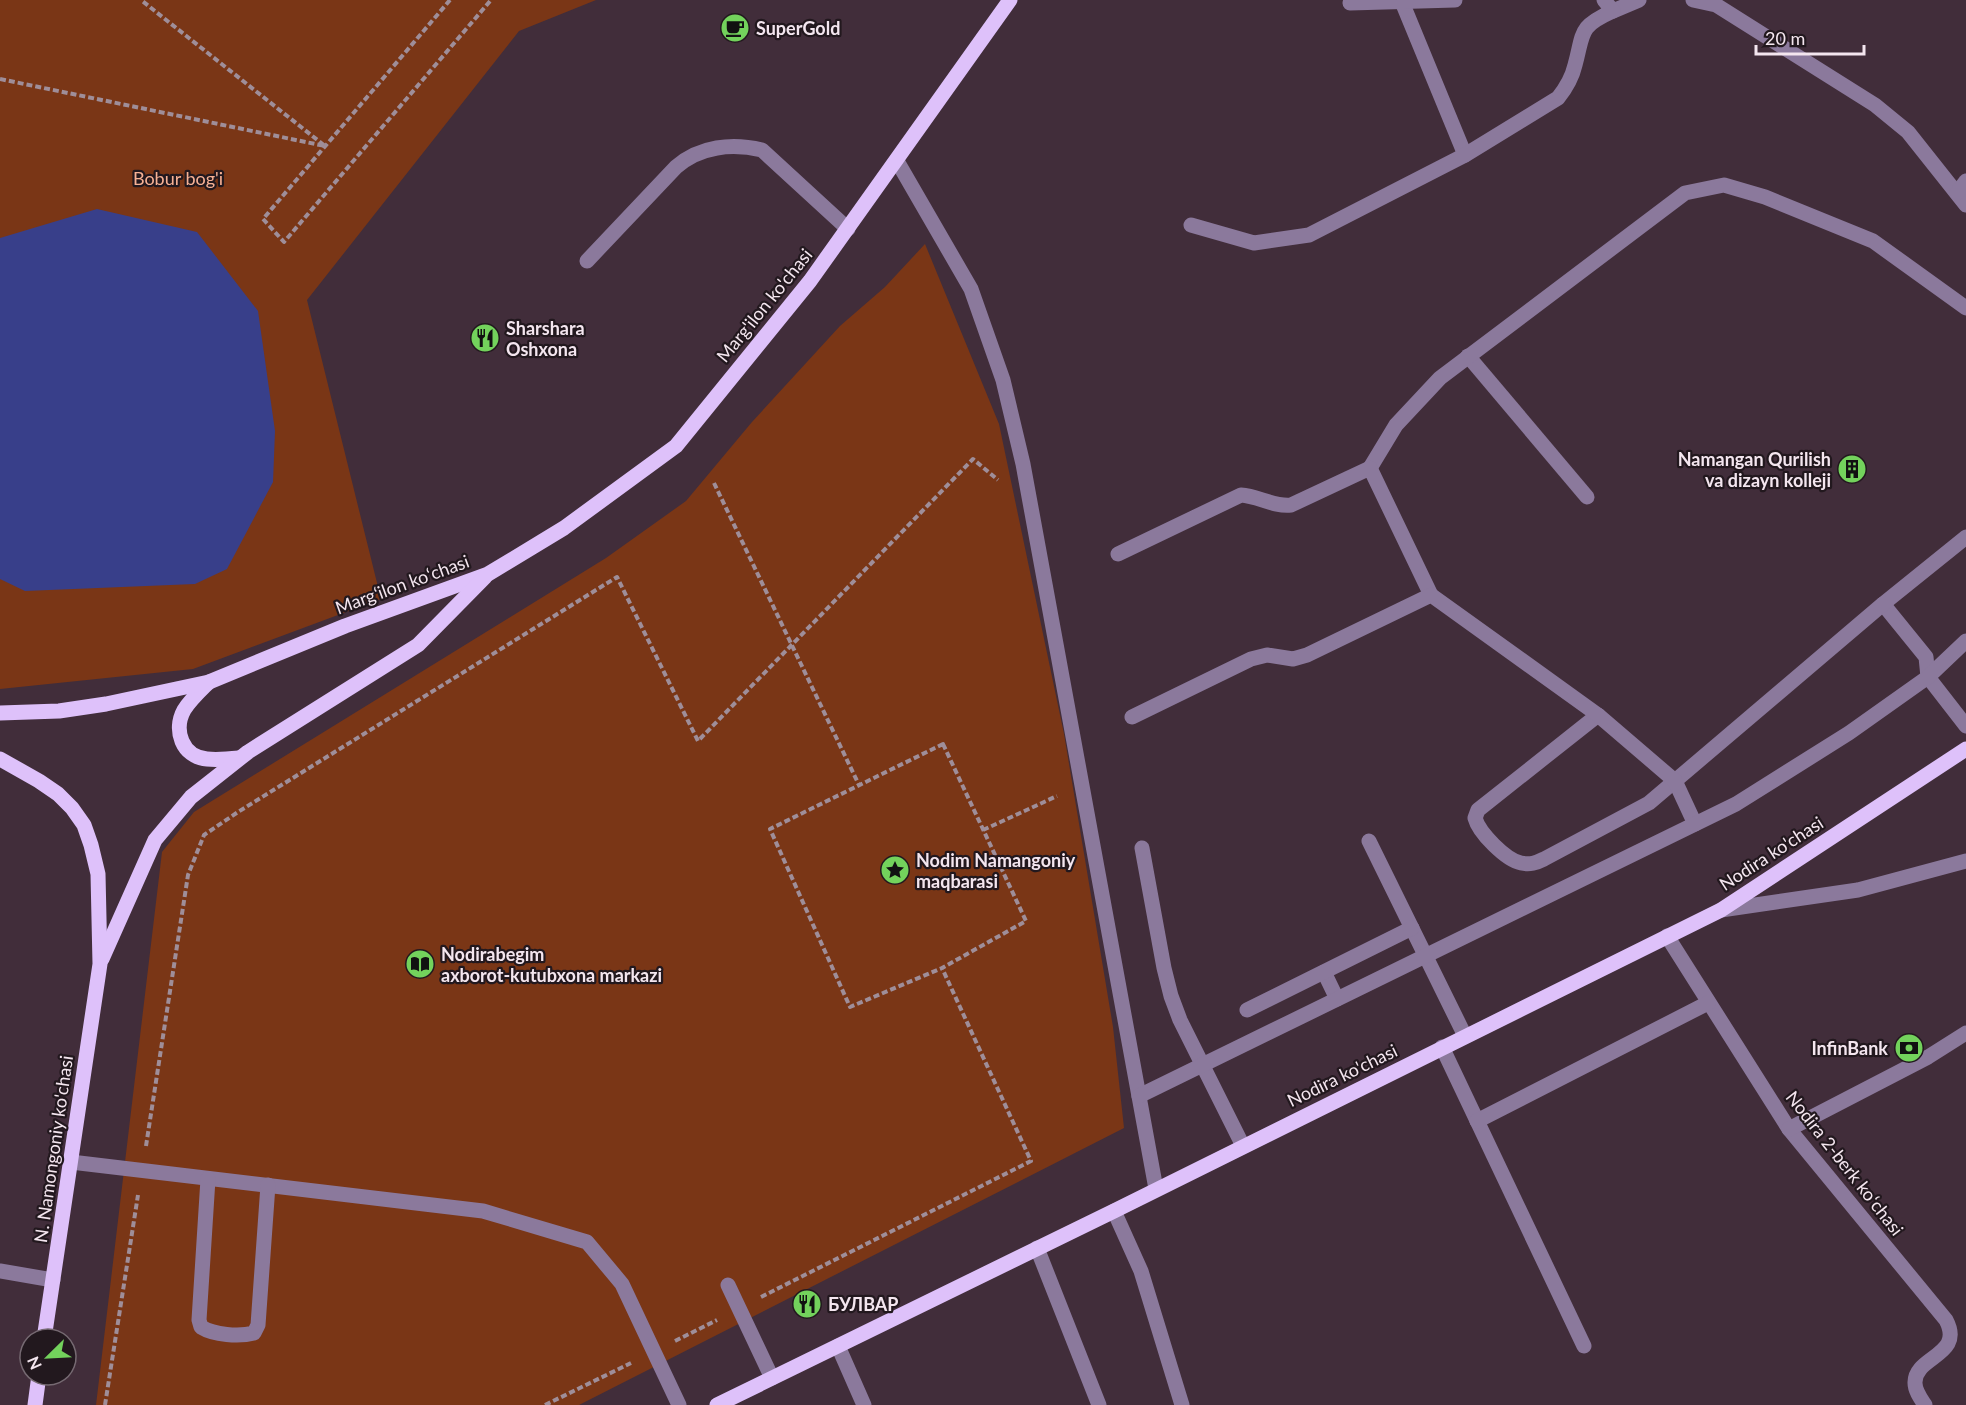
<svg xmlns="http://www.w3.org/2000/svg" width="1966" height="1405" viewBox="0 0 1966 1405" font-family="Lato,sans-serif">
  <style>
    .green { fill: #7a3616 }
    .water { fill: #383f8a }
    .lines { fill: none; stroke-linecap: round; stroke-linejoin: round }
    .path { stroke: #9f8e99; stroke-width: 4; stroke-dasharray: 6 3; stroke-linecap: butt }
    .minor { stroke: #8b799c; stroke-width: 15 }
    .major { stroke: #dec1fa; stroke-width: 15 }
    .labels { text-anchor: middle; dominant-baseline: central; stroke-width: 4.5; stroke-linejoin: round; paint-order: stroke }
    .poi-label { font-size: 18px; font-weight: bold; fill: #f4e6ef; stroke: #22181e; text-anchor: start }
    .park-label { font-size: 18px; fill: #f7b194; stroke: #22181e }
    .street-label { font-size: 18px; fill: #f4e6ef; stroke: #22181e }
  </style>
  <rect width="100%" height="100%" fill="#412d3a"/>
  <!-- green -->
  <g class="green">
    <polygon points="0,0 596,0 519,31 307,300 381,599 193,669 0,689"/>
    <polygon points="925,244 999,424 1064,734 1113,1027 1124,1128 579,1405 96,1405 162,852 194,812 606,558 686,501 752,422 840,326 885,287"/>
  </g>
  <!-- water -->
  <polygon class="water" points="97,209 197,232 258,311 275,431 273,482 227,569 195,584 25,591 0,579 0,238"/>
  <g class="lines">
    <!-- path -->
    <g class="path">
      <polyline points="450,0 263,219 284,242 491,0"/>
      <polyline points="0,79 325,146 141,0"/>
      <polyline points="714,483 859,785"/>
      <polygon points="943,744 1026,921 942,968 850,1007 770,829"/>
      <polyline points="983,830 1057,796"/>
      <polyline points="146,1146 188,875 204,835 238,812 617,577 698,741 973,459 998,480"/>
      <polyline points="761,1297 1031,1161 942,968"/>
      <polyline points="675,1341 717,1320"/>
      <polyline points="105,1405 138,1195"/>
      <polyline points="545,1405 631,1363"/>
    </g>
    <!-- minor -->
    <g class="minor">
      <polyline points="1693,0 1716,5 1875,105 1908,132 1966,205"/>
      <polyline points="1402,2 1465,155"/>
      <polyline points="1350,3 1455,0"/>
      <polyline points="1613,11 1639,0"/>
      <polyline points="897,161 971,289 1003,380 1023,464 1156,1189"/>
      <polyline points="1957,193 1966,181"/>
      <path d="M1191,225L1254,243L1309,235L1465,155L1558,98C1566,88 1572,78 1575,65C1584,32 1578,27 1613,11L1604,0"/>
      <path d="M587,261L676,167C700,146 732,143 762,150L848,229"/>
      <polyline points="1468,356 1587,497"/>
      <polyline points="1370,468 1396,425 1440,378 1685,193 1724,185 1765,197 1873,241 1966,308"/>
      <path d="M1118,554L1241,495C1258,496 1274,507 1291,505L1370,468L1431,595"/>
      <polyline points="1883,604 1926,657 1928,677 1966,726"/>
      <path d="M1598,715L1478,810L1475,818C1479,833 1506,860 1521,863C1530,865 1536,863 1544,859L1649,803L1883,604L1966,537"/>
      <polyline points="1132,717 1251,659 1267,655 1293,659 1307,655 1431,595 1598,715 1675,781 1695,824"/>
      <polyline points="1369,841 1465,1036"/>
      <polyline points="1142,848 1164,968 1171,996 1180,1020 1243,1146"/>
      <polyline points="1721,910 1858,890 1966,861"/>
      <path d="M1667,936L1789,1129L1946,1320C1965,1356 1914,1356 1915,1383C1915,1391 1921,1399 1925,1405"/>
      <polyline points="1324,972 1337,999"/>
      <polyline points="1247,1010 1412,928"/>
      <polyline points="1442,1047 1584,1346"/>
      <polyline points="1139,1096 1736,804 1849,733 1928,677 1966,641"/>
      <polyline points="1477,1121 1708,1003"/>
      <polyline points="1789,1129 1928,1057 1966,1033"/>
      <polyline points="71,1162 483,1211 587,1242 622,1284 679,1405"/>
      <path d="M208,1179L199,1320L201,1327C214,1335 239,1337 254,1333L258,1325L268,1185"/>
      <polyline points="1114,1211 1141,1271 1182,1405"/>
      <polyline points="1037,1248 1099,1405"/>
      <polyline points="0,1271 53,1280"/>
      <polyline points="728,1285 772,1378"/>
      <polyline points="838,1346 864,1405"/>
    </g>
    <!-- major -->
    <g class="major">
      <path d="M209,682C201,690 190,700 184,710C173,730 182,757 207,759C217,760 229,759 239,758"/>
      <polyline points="0,713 59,711 106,704 209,682 345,626 488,574 564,528 676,446 810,281 1010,0"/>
      <polyline points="0,759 39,781 58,794 72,808 84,825 91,845 98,874 100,964 44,1339"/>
      <polyline points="102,959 155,840 191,797 248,752 418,645 485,577"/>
      <polyline points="35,1405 39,1375"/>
      <polyline points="717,1405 1114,1211 1721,910 1966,749"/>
    </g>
  </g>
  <!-- icons -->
  <defs>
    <g id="cafe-disc" transform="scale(1.5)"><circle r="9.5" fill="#73d25c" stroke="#22181e"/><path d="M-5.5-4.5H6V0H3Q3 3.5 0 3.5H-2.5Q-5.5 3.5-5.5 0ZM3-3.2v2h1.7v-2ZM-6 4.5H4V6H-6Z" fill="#111"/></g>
    <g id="restaurant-disc" transform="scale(1.5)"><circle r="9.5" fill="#73d25c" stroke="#22181e"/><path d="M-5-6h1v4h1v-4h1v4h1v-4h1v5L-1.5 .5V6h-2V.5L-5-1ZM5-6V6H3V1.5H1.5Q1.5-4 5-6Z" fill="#111"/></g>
    <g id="building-disc" transform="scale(1.5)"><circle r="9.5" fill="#73d25c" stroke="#22181e"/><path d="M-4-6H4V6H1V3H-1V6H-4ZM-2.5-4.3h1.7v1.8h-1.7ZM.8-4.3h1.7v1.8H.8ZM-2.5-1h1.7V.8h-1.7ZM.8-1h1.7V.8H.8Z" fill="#111"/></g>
    <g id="sight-disc" transform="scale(1.5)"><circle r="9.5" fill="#73d25c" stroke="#22181e"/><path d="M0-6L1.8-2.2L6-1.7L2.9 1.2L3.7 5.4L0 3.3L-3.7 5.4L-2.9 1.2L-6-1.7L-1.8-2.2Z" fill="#111"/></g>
    <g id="library-disc" transform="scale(1.5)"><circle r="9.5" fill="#73d25c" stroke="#22181e"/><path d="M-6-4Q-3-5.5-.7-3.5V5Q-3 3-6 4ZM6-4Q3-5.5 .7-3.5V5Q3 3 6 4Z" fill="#111"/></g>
    <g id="bank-disc" transform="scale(1.5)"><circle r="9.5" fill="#73d25c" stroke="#22181e"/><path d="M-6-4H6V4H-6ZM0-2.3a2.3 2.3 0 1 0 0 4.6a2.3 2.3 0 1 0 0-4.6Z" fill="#111"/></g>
  </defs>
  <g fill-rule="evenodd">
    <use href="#cafe-disc" x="735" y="28"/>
    <use href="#restaurant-disc" x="485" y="338"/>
    <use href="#building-disc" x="1852" y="469"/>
    <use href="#sight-disc" x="895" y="870"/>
    <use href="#library-disc" x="420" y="964"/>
    <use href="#bank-disc" x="1909" y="1048"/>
    <use href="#restaurant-disc" x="807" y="1304"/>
  </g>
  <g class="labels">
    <!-- poi labels -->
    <g class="poi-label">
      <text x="756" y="28">SuperGold</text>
      <text x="506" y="328">Sharshara<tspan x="506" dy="21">Oshxona</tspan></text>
      <text x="1831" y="459" text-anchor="end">Namangan Qurilish<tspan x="1831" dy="21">va dizayn kolleji</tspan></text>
      <text x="916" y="860">Nodim Namangoniy<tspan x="916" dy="21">maqbarasi</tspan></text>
      <text x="441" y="954">Nodirabegim<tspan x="441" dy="21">axborot-kutubxona markazi</tspan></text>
      <text x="1888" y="1048" text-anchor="end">InfinBank</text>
      <text x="828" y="1304">БУЛВАР</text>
    </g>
    <!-- park labels -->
    <g class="park-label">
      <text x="178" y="178">Bobur bog'i</text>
    </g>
    <!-- street labels -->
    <g class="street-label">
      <text transform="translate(764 305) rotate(-51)">Marg'ilon ko'chasi</text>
      <text transform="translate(402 584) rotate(-20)">Margʻilon koʻchasi</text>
      <text transform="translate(1771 853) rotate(-33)">Nodira ko'chasi</text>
      <text transform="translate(1342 1075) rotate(-26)">Nodira ko'chasi</text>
      <text transform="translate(53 1149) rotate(-82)">N. Namongoniy ko'chasi</text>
      <text transform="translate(1845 1163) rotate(52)">Nodira 2-berk koʻchasi</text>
    </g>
  </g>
  <!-- north arrow -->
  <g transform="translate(48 1357) rotate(246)"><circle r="28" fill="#22181e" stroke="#766a72" stroke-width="1.5"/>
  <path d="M0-4.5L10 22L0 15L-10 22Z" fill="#73d25c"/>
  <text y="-9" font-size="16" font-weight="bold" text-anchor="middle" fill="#f4e6ef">N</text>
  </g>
  <!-- scale -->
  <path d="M1756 45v9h108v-9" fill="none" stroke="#f4e6ef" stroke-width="3"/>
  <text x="1765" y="45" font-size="18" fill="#f4e6ef" stroke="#22181e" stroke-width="4.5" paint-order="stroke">20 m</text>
</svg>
